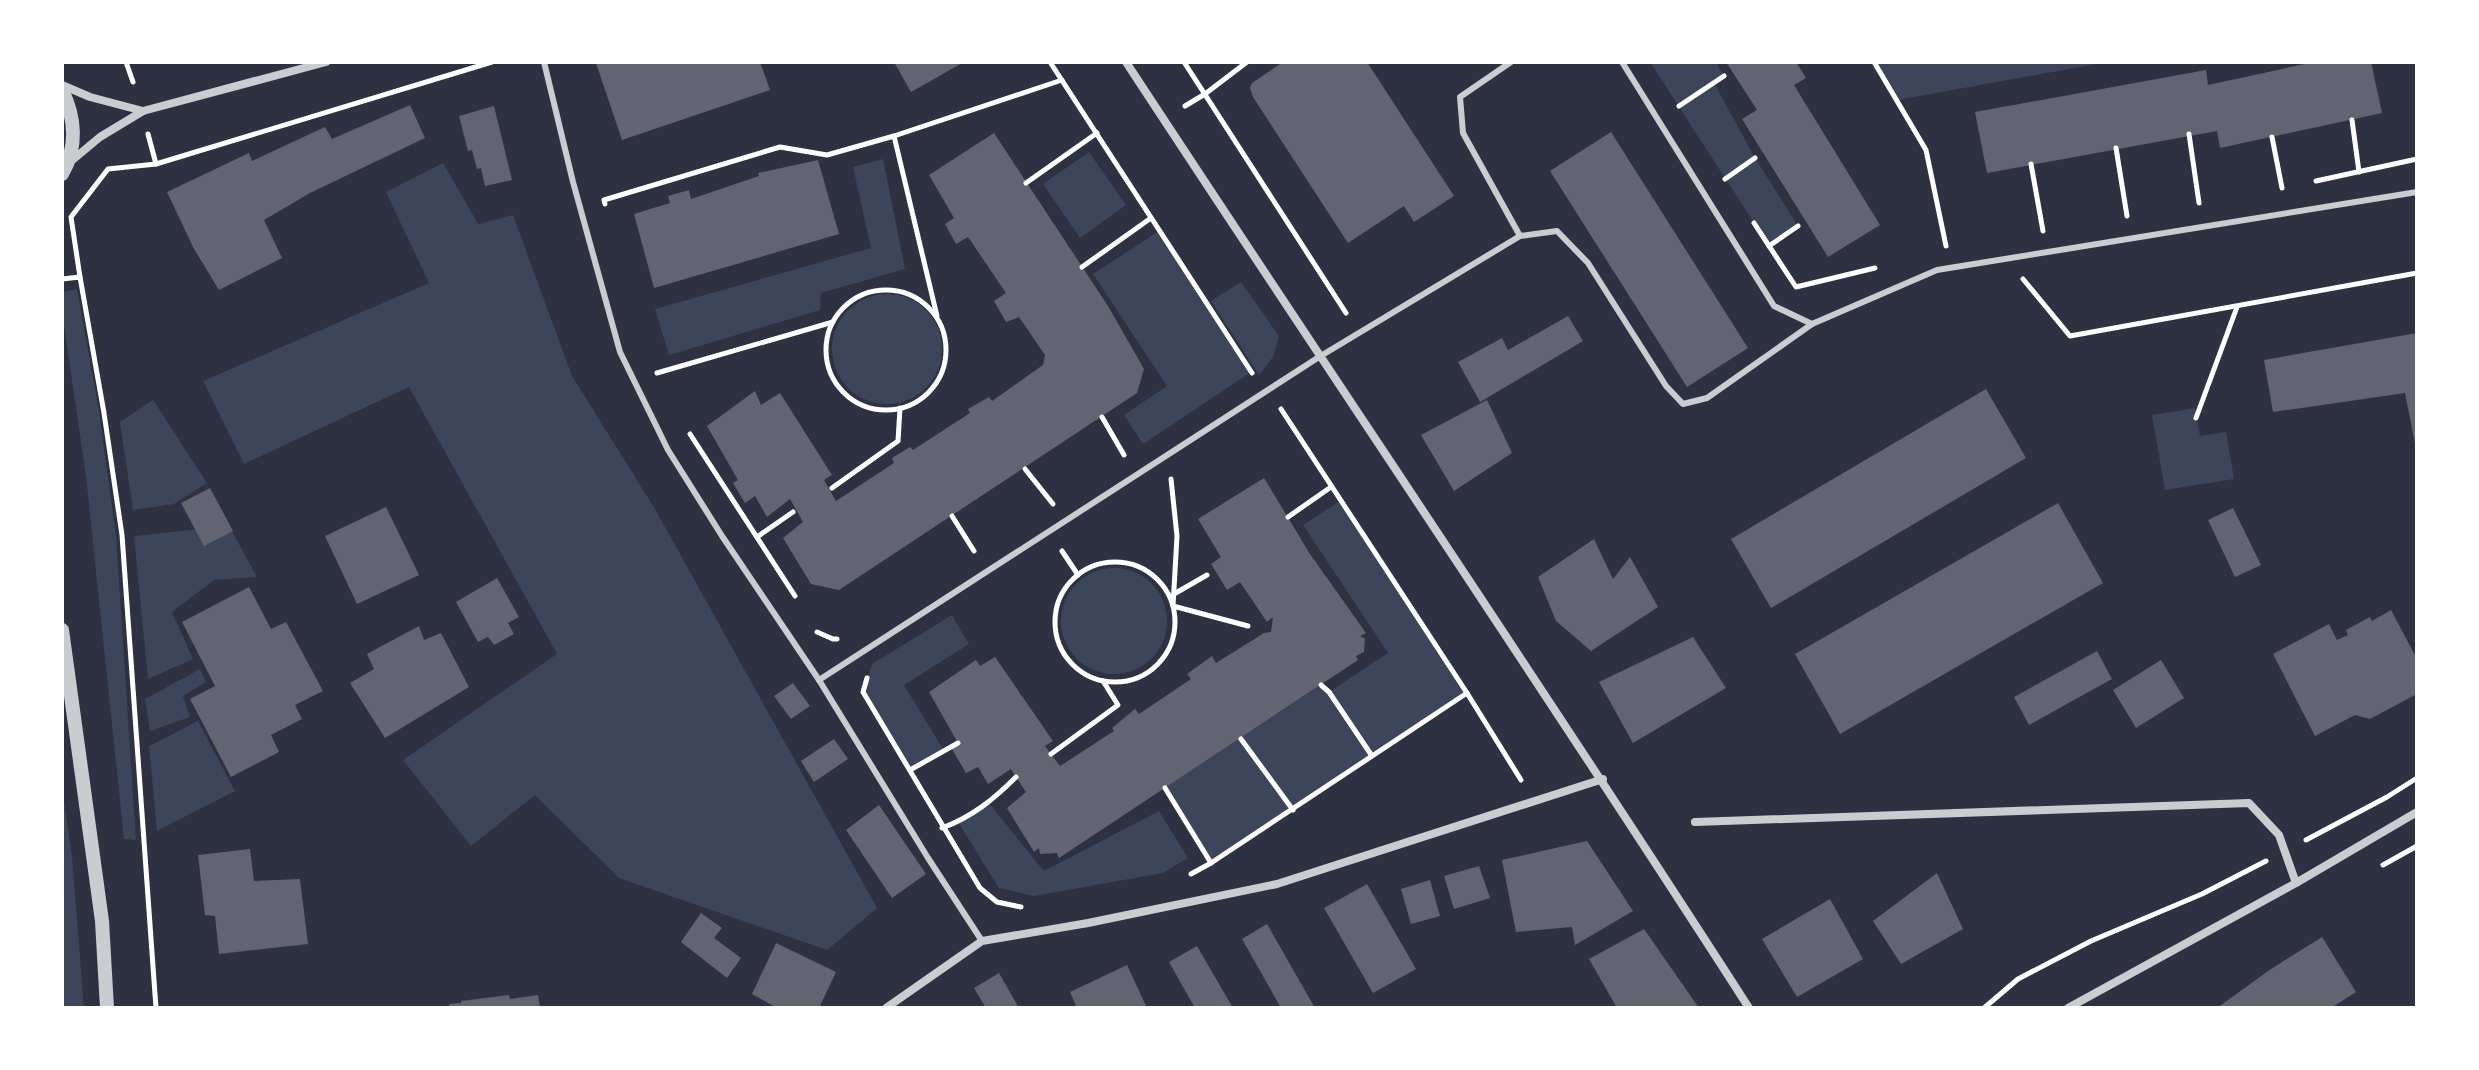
<svg xmlns="http://www.w3.org/2000/svg" width="2479" height="1070" viewBox="0 0 2479 1070" font-family="Georgia,serif">
  <style>
    .green { fill: #3c4559 }
    .building { fill: #626471 }
    .lines { fill: none; stroke-linecap: round; stroke-linejoin: round }
    .path { stroke: #fff; stroke-width: 5 }
    .service { stroke: #caccd0; stroke-width: 6 }
    .minor { stroke: #caccd0; stroke-width: 8 }
    .tertiary { stroke: #caccd0; stroke-width: 14 }
  </style>
  <rect width="100%" height="100%" fill="#2d3142"/>
  <!-- green -->
  <g class="green">
    <polygon points="1650,62 1716,62 1724,76 1714,83 1755,158 1798,226 1769,246"/>
    <polygon points="1874,62 2107,62 1898,100"/>
    <polygon points="1089,152 1126,205 1080,238 1043,184"/>
    <polygon points="883,159 905,269 821,293 820,310 669,355 655,309 871,248 853,167"/>
    <polygon points="443,163 478,224 513,215 572,376 655,509 877,908 827,950 619,878 535,795 471,846 403,760 557,654 409,387 244,464 203,381 429,283 386,192"/>
    <polygon points="1159,231 1251,372 1143,444 1124,415 1167,386 1093,274"/>
    <polygon points="1241,282 1279,336 1273,357 1259,375 1211,301"/>
    <polygon points="77,289 99,411 116,536 136,840 124,839 86,476 62,312 62,292"/>
    <circle cx="887" cy="349" r="55"/>
    <polygon points="153,400 207,483 174,504 133,510 120,422"/>
    <polygon points="2195,408 2200,436 2226,432 2234,479 2165,490 2152,415"/>
    <polygon points="1340,501 1467,693 1211,863 1165,788 1321,685 1329,692 1388,653 1303,525"/>
    <polygon points="229,526 257,577 214,580 172,612 193,659 148,679 134,536"/>
    <circle cx="1114" cy="621" r="53"/>
    <polygon points="952,615 969,644 904,685 943,749 910,770 863,692 872,664"/>
    <polygon points="200,669 206,682 183,696 190,717 150,731 145,699"/>
    <polygon points="198,721 235,791 157,831 149,746"/>
    <polygon points="62,788 72,856 84,1008 62,1008"/>
    <polygon points="989,803 1044,871 1159,811 1188,858 1163,873 1034,896 999,888 958,822"/>
  </g>
  <!-- building -->
  <g class="building">
    <polygon points="760,62 770,90 622,140 596,63"/>
    <polygon points="894,62 964,62 911,92"/>
    <polygon points="1283,62 1367,62 1454,196 1414,222 1404,206 1348,243 1253,97 1250,88 1252,83"/>
    <polygon points="1726,62 1796,62 1806,78 1794,85 1880,225 1828,257 1742,119 1757,110"/>
    <polygon points="2314,62 2371,62 2382,113 2220,148 2217,131 1987,173 1975,112 2206,70 2208,85"/>
    <polygon points="410,105 425,138 310,193 264,220 282,258 219,290 194,249 167,192 249,153 252,161 325,127 332,139"/>
    <polygon points="494,106 512,180 485,186 481,168 477,169 472,150 468,151 459,116"/>
    <polygon points="1611,132 1748,348 1687,387 1550,171"/>
    <polygon points="994,133 1108,306 1144,369 1137,393 839,590 811,584 783,538 803,522 790,499 767,517 755,496 745,503 733,483 738,480 707,426 755,391 761,405 780,393 832,475 824,480 836,501 894,463 892,458 910,447 913,450 970,413 968,409 989,397 992,401 1043,365 1045,355 1019,317 1006,322 994,301 1006,293 968,237 956,244 945,224 954,218 929,175"/>
    <polygon points="818,160 839,234 654,288 634,214 670,203 668,196 689,190 691,199 759,176 758,173"/>
    <polygon points="1568,316 1583,341 1480,402 1458,362 1502,338 1508,350"/>
    <polygon points="2417,333 2417,454 2405,393 2273,412 2264,360"/>
    <polygon points="1986,389 2026,458 1771,608 1731,539"/>
    <polygon points="1487,400 1512,453 1454,491 1421,435"/>
    <polygon points="1264,478 1310,554 1366,633 1360,636 1365,639 1364,652 1356,656 1358,660 1059,858 1057,853 1040,854 1039,848 1034,852 1007,808 1026,792 1011,769 988,784 978,767 966,773 952,749 958,743 929,692 976,660 980,666 995,657 1053,741 1045,746 1060,766 1114,731 1112,728 1135,709 1139,714 1191,679 1187,674 1212,656 1216,663 1264,633 1271,632 1273,617 1267,622 1240,582 1227,590 1211,564 1221,557 1198,519"/>
    <polygon points="210,488 233,531 204,546 181,503"/>
    <polygon points="2058,503 2103,583 1840,734 1795,654"/>
    <polygon points="386,507 419,575 357,604 325,536"/>
    <polygon points="2233,508 2261,565 2235,577 2208,520"/>
    <polygon points="1594,539 1613,579 1630,557 1658,607 1591,651 1556,621 1538,577"/>
    <polygon points="497,578 519,617 508,623 514,634 494,645 488,637 478,642 456,602"/>
    <polygon points="249,587 271,629 286,622 323,691 295,705 302,719 271,735 279,752 231,777 190,699 215,686 182,622"/>
    <polygon points="2391,610 2417,659 2417,694 2370,719 2355,715 2315,736 2273,654 2329,624 2337,640 2348,635 2346,630 2370,617 2372,621"/>
    <polygon points="419,626 424,640 441,633 469,687 385,738 350,683 374,669 367,654"/>
    <polygon points="1693,637 1726,688 1633,743 1599,682"/>
    <polygon points="2097,651 2112,679 2029,725 2014,697"/>
    <polygon points="2161,660 2184,698 2136,728 2113,690"/>
    <polygon points="793,683 810,706 791,719 774,696"/>
    <polygon points="834,739 848,759 814,782 801,761"/>
    <polygon points="879,805 926,874 892,898 846,830"/>
    <polygon points="1587,841 1633,911 1575,945 1572,927 1516,932 1502,860"/>
    <polygon points="250,849 254,881 300,879 308,944 219,954 215,916 205,915 198,855"/>
    <polygon points="1479,866 1490,898 1454,909 1444,876"/>
    <polygon points="1937,873 1963,929 1901,964 1873,921"/>
    <polygon points="1430,880 1440,916 1411,924 1401,889"/>
    <polygon points="1367,884 1416,969 1373,993 1324,908"/>
    <polygon points="1830,899 1863,959 1797,997 1762,939"/>
    <polygon points="701,913 722,928 714,938 741,958 727,978 681,942"/>
    <polygon points="1267,924 1315,1008 1281,1008 1242,939"/>
    <polygon points="1644,929 1699,1008 1617,1008 1589,959"/>
    <polygon points="2322,937 2356,992 2331,1008 2217,1008 2271,969"/>
    <polygon points="776,943 836,972 819,1008 777,1008 752,994"/>
    <polygon points="1197,946 1233,1008 1195,1008 1169,962"/>
    <polygon points="1127,965 1147,1008 1077,1008 1070,992"/>
    <polygon points="999,973 1019,1008 986,1008 974,988"/>
    <polygon points="509,995 510,999 538,995 540,1008 450,1008 449,1004 461,1003 461,1001"/>
  </g>
  <g class="lines">
    <!-- path -->
    <g class="path">
      <polyline points="126,62 133,82"/>
      <polyline points="1050,62 1252,373"/>
      <polyline points="1184,62 1346,313"/>
      <polyline points="1874,62 1926,150 1946,246"/>
      <polyline points="1185,106 1205,94 1247,62"/>
      <polyline points="1679,106 1724,76"/>
      <polyline points="2352,120 2359,172"/>
      <polyline points="148,134 156,164"/>
      <polyline points="2189,134 2199,203"/>
      <polyline points="894,136 937,316"/>
      <polyline points="2272,137 2282,188"/>
      <polyline points="2116,148 2127,216"/>
      <polyline points="2031,164 2043,231"/>
      <polyline points="1725,179 1755,158"/>
      <polyline points="2316,181 2417,159"/>
      <polyline points="1026,183 1097,133"/>
      <polyline points="605,204 604,200 780,147 827,155 894,136 1062,80"/>
      <polyline points="1754,223 1796,287 1875,268"/>
      <polyline points="1769,246 1798,226"/>
      <polyline points="1082,267 1151,218"/>
      <polyline points="80,277 71,217 108,169 156,164 492,62"/>
      <polyline points="62,279 80,277 104,413 122,535 156,1008"/>
      <polyline points="2023,279 2070,336 2417,273"/>
      <circle cx="886" cy="350" r="60"/>
      <polyline points="657,373 833,322"/>
      <polyline points="1281,409 1467,693 1521,780"/>
      <polyline points="1102,417 1124,455"/>
      <polyline points="2196,418 2237,307"/>
      <polyline points="690,434 795,596"/>
      <polyline points="1025,469 1053,504"/>
      <polyline points="1171,479 1177,536 1173,606 1248,626"/>
      <polyline points="832,488 898,441 900,408"/>
      <polyline points="952,516 974,551"/>
      <polyline points="1288,517 1331,487"/>
      <polyline points="757,537 793,512"/>
      <polyline points="1062,551 1078,575"/>
      <circle cx="1115" cy="622" r="60"/>
      <polyline points="1174,594 1207,575"/>
      <polyline points="817,632 833,639 837,639"/>
      <polyline points="867,678 863,692 980,888 997,902 1021,907"/>
      <polyline points="1321,685 1329,692 1372,756"/>
      <polyline points="1241,739 1293,810"/>
      <polyline points="1051,754 1118,705 1103,681"/>
      <polyline points="910,770 958,743"/>
      <polyline points="1165,788 1211,863"/>
      <path d="M942,828C972,817 994,799 1016,777"/>
      <polyline points="2306,840 2387,797 2417,778"/>
      <polyline points="2383,865 2417,846"/>
      <polyline points="1191,874 1211,863 1467,693"/>
      <polyline points="1984,1008 2018,979 2091,941 2202,894 2266,861"/>
    </g>
    <!-- service -->
    <g class="service">
      <polyline points="544,62 573,182 620,352 668,450 722,536 819,680 928,858 982,941"/>
      <polyline points="1622,62 1774,306 1812,324 1937,270 2417,192"/>
      <polyline points="1520,236 1557,231 1588,263 1666,386 1683,404 1707,398 1812,324"/>
      <polyline points="819,680 1319,357 1520,236 1463,133 1460,97 1511,62"/>
    </g>
    <!-- minor -->
    <g class="minor">
      <path d="M1126,62C1333,378 1545,690 1749,1008"/>
      <polyline points="62,85 90,97 143,111"/>
      <polyline points="70,162 100,137 143,111 326,62"/>
      <polyline points="1695,822 2249,803 2279,835 2296,883"/>
      <polyline points="886,1008 982,941 1088,923 1277,884 1603,779"/>
      <polyline points="2068,1008 2296,883 2417,812"/>
    </g>
    <!-- tertiary -->
    <g class="tertiary">
      <path d="M62,90C75,117 78,147 62,174"/>
      <polyline points="62,630 102,921 107,1008"/>
    </g>
  </g>
  <!-- border -->
  <rect width="2479" height="1070" fill="none" stroke="#ffffff" stroke-width="128"/>
</svg>
